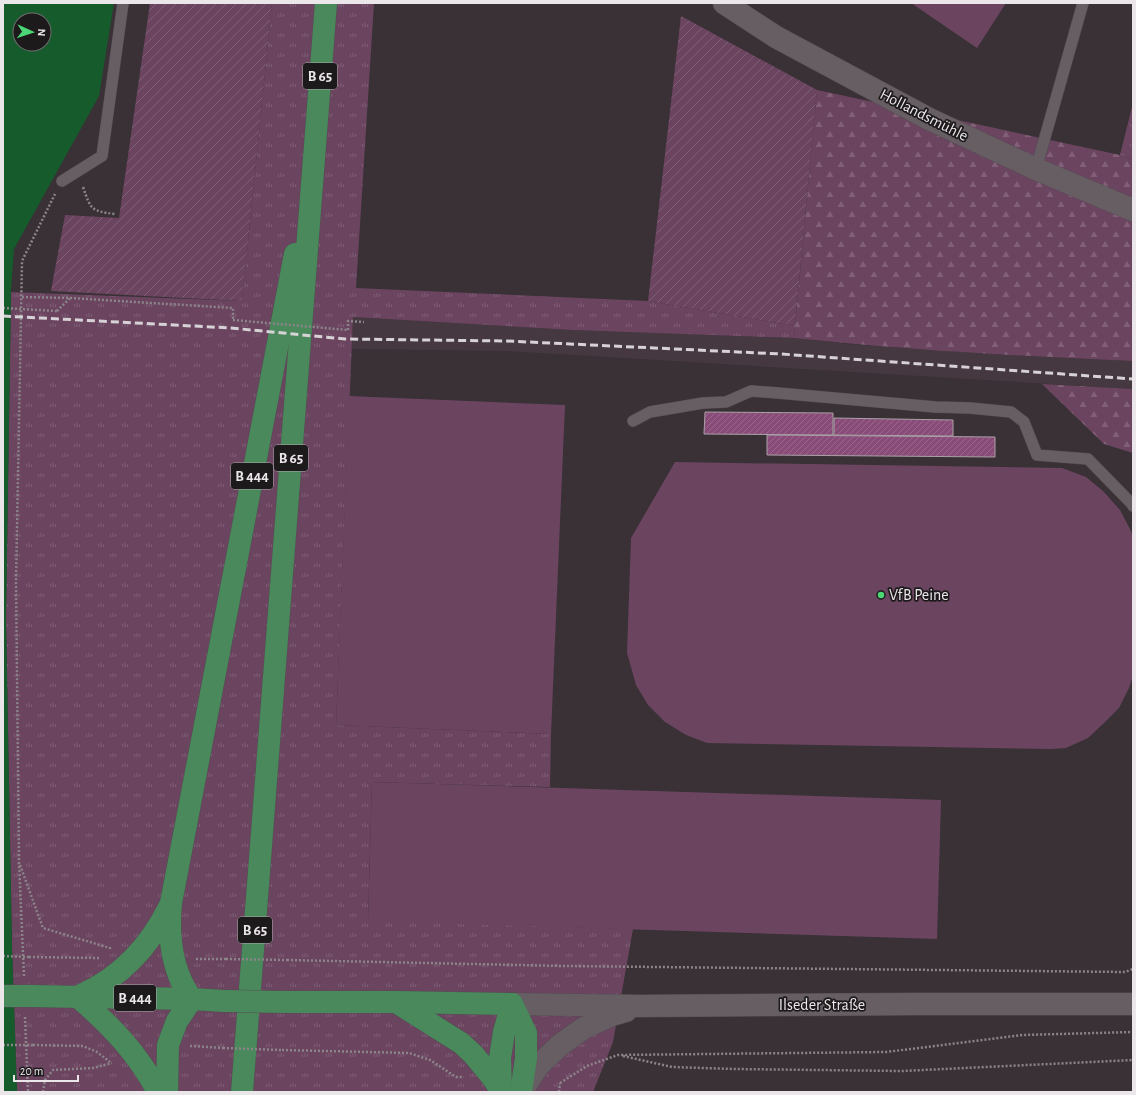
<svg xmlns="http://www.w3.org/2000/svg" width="1136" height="1095" viewBox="0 0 1136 1095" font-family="'Alegreya Sans',sans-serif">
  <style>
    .built { fill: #453841 }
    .grass { fill: url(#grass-tufts) }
    .forest { fill: url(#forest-firs) }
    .garden { fill: url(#garden-furrows) }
    .pitch { fill: #6b4460 }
    .water { fill: #165b2c; fill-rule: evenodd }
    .building { fill: url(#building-hatch); stroke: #aaa1a7 }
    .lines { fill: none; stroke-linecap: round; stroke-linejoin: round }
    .lane-casing { stroke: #554e52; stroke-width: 12 }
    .street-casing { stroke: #554e52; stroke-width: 23 }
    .secondary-casing { stroke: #554e52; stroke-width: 23 }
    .primary-casing { stroke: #554e52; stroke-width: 23 }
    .path { stroke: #8b8589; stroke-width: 2.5; stroke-dasharray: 2 2; stroke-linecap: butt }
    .lane { stroke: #675e64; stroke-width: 11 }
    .street { stroke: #675e64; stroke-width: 22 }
    .secondary { stroke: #675e64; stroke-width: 22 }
    .primary { stroke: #49895c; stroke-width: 22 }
    .rail { stroke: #d7d2d6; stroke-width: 3; stroke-dasharray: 8 4; stroke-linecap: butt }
    .primary-bridge-casing { stroke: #554e52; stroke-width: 23; stroke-linecap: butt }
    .path-bridge { stroke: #8b8589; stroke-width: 2.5; stroke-dasharray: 2 2; stroke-linecap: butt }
    .primary-bridge { stroke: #49895c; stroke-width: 22 }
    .poi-dot { fill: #4dd676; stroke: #1d1a1c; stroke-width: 1.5 }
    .labels { text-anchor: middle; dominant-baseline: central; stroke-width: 3.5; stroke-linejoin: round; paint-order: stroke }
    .shield { fill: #1d1a1c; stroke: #ada9ac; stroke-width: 1 }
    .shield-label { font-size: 15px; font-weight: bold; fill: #ebe6ea }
    .street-label { font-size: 16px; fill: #ebe6ea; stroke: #1d1a1c }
    .poi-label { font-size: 16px; fill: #ebe6ea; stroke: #1d1a1c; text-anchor: start }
  </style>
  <defs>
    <pattern id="grass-tufts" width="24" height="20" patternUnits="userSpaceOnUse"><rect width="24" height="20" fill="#6b4460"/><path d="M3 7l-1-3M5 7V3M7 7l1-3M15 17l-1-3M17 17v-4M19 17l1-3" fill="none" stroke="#805f77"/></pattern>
    <pattern id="forest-firs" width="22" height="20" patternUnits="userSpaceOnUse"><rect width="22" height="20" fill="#6b4460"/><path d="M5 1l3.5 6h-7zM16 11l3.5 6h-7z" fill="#805f77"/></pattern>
    <pattern id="garden-furrows" width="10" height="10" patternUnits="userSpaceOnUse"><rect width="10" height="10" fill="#6b4460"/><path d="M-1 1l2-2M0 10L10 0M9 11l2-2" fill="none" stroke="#805f77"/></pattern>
    <pattern id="building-hatch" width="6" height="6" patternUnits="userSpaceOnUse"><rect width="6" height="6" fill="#894c78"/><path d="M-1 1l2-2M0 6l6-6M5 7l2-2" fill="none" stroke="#9a668b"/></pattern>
  </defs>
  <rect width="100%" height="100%" fill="#393136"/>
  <!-- built -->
  <polygon class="built" points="353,317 573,330 794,338 859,345 1026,356 1133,361 1133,389 507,351 352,349"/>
  <!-- grass -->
  <g class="grass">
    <polygon points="272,3 374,3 356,288 648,301 795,326 794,338 573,330 353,317 336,725 551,734 550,787 372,782 368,920 633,929 613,1042 593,1092 17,1092 12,948 6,618 11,292 242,301"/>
    <polygon points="1133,103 1133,160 1120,155"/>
  </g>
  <!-- forest -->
  <g class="forest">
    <path d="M817,90L1120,155L1133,160V361C1020,356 906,350 794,338Z"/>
    <polygon points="1042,384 1133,389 1133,453 1104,444"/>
  </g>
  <!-- garden -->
  <g class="garden">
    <polygon points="150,3 272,3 242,301 51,291 65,215 119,218"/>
    <polygon points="681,16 817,90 795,326 648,301"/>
  </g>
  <!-- pitch -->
  <g class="pitch">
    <polygon points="911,3 1006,3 977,48"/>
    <polygon points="349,396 565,405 551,734 336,725"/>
    <polygon points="675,462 1062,468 1086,477 1103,491 1120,510 1131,531 1133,538 1133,676 1129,688 1119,708 1103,724 1088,738 1066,748 1051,749 707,743 686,735 665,722 648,705 636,685 627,653 631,538"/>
    <polygon points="372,782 941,800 937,939 368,921"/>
  </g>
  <!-- water -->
  <path class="water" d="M3,3H114L99,96L14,249L11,291L6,619L12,948L17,1092H3ZM20,20H44V44H20Z"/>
  <!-- building -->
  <g class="building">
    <polygon points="705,412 833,413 833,435 704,434"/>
    <polygon points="834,418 953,420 953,436 834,435"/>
    <polygon points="767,435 995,437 995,457 767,455"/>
  </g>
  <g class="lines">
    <!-- lane casing -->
    <g class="lane-casing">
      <g id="lane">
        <polyline points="1036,169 1083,3"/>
        <polyline points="62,181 102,156 123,3"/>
        <polyline points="633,421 650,412 703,403 726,402 751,391 778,393 935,407 970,408 1011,412 1024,422 1037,455 1088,459 1132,504 1133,506"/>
      </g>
    </g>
    <!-- street casing -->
    <g class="street-casing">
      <polyline id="street" points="724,3 776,37 929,119 1036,169 1133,210"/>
    </g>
    <!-- secondary casing -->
    <g class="secondary-casing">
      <g id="secondary">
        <polyline points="512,1004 640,1006 917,1004 1133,1004"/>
        <polyline points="522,1091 538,1066 560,1045 584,1028 612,1015 626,1011"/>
      </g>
    </g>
    <!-- primary casing -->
    <g class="primary-casing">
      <g id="primary">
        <path d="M81,995C120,978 150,946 169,907"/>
        <polyline points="30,996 192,999 224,1001"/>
        <path d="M78,997C110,1025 138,1053 158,1092"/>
        <path d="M192,999C171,971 168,936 171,903L295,254"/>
        <polyline points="285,1002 396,1002 512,1004"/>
        <polyline points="396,1002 461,1043 473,1054 492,1077 500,1089"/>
        <polyline points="512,1004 526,1033 526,1058 521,1092"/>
        <polyline points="167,1092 168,1045 177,1021 192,999"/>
        <polyline points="242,1092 326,3"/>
        <polyline points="501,1092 500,1058 504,1032 512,1004"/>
      </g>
    </g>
    <!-- path -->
    <g class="path">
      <path d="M83,187C91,210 91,211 115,214"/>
      <polyline points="22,297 70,298 233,308 233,320"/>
      <polyline points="57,311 70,298"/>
      <polyline points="348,330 348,321 364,322"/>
      <polyline points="20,865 43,928 110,948 110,950"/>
      <polyline points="29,957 101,958"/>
      <polyline points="196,959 226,959"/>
      <polyline points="287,960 564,966 1125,972 1133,969"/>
      <polyline points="24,976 19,863 16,583 22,261 55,194"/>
      <polyline points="25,1017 28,1092"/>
      <polyline points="33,1045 83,1046 97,1052 110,1062"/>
      <polyline points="190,1046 223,1048"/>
      <polyline points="282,1050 409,1053 430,1060 456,1077 464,1077"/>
      <polyline points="623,1056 672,1067 734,1069 902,1071 1133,1060"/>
      <polyline points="560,1083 587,1066 618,1055 886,1052 1023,1035 1133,1032"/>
      <polyline points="43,1092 45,1080 53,1070 93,1068 112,1063"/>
      <polyline points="559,1092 560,1083"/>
    </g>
    <!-- lane -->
    <use href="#lane" class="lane"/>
    <!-- street -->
    <use href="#street" class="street"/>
    <!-- secondary -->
    <use href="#secondary" class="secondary"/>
    <!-- primary -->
    <use href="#primary" class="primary"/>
    <!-- rail -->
    <polyline class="rail" points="3,316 231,328 345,339 507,341 781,354 1133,379"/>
    <!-- primary-bridge casing -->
    <g class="primary-bridge-casing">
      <g id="primary-bridge">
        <polyline points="3,996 30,996"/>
        <polyline points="224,1001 285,1002"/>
      </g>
    </g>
    <!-- path-bridge -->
    <g class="path-bridge">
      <polyline points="3,308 57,311"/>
      <polyline points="233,320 348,330"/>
      <polyline points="3,956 29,957"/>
      <polyline points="226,959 287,960"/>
      <polyline points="3,1045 33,1045"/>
      <polyline points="223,1048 282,1050"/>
    </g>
    <!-- primary-bridge -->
    <use href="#primary-bridge" class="primary-bridge"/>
  </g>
  <!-- markers -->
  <circle class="poi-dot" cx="881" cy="595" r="4"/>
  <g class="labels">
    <!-- shield labels -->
    <g class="shield">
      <rect x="303" y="63" width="34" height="26" rx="3"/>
      <rect x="274" y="445" width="34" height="26" rx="3"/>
      <rect x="231" y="463" width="42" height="26" rx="3"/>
      <rect x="238" y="917" width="34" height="26" rx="3"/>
      <rect x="114" y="985" width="42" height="26" rx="3"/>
    </g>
    <g class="shield-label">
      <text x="320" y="76">B 65</text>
      <text x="291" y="458">B 65</text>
      <text x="252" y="476">B 444</text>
      <text x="255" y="930">B 65</text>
      <text x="135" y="998">B 444</text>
    </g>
    <!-- street labels -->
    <g class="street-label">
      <text transform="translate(924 115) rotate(27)">Hollandsmühle</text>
      <text x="822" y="1005">Ilseder Straße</text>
    </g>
    <!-- poi labels -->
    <g class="poi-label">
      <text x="889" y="595">VfB Peine</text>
    </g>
  </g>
  <!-- border -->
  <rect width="1136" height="1095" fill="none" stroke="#ebe6ea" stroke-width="8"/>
  <!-- north arrow -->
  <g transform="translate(32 32) rotate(93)"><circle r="19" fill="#1d1a1c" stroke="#6f6c6e"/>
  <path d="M0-3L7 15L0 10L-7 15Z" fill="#4dd676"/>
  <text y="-6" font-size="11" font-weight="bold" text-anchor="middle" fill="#ebe6ea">N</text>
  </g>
  <!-- scale -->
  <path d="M14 1075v6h64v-6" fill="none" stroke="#ebe6ea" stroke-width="2"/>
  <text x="20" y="1075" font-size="12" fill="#ebe6ea" stroke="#1d1a1c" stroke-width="3" paint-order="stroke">20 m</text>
</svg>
